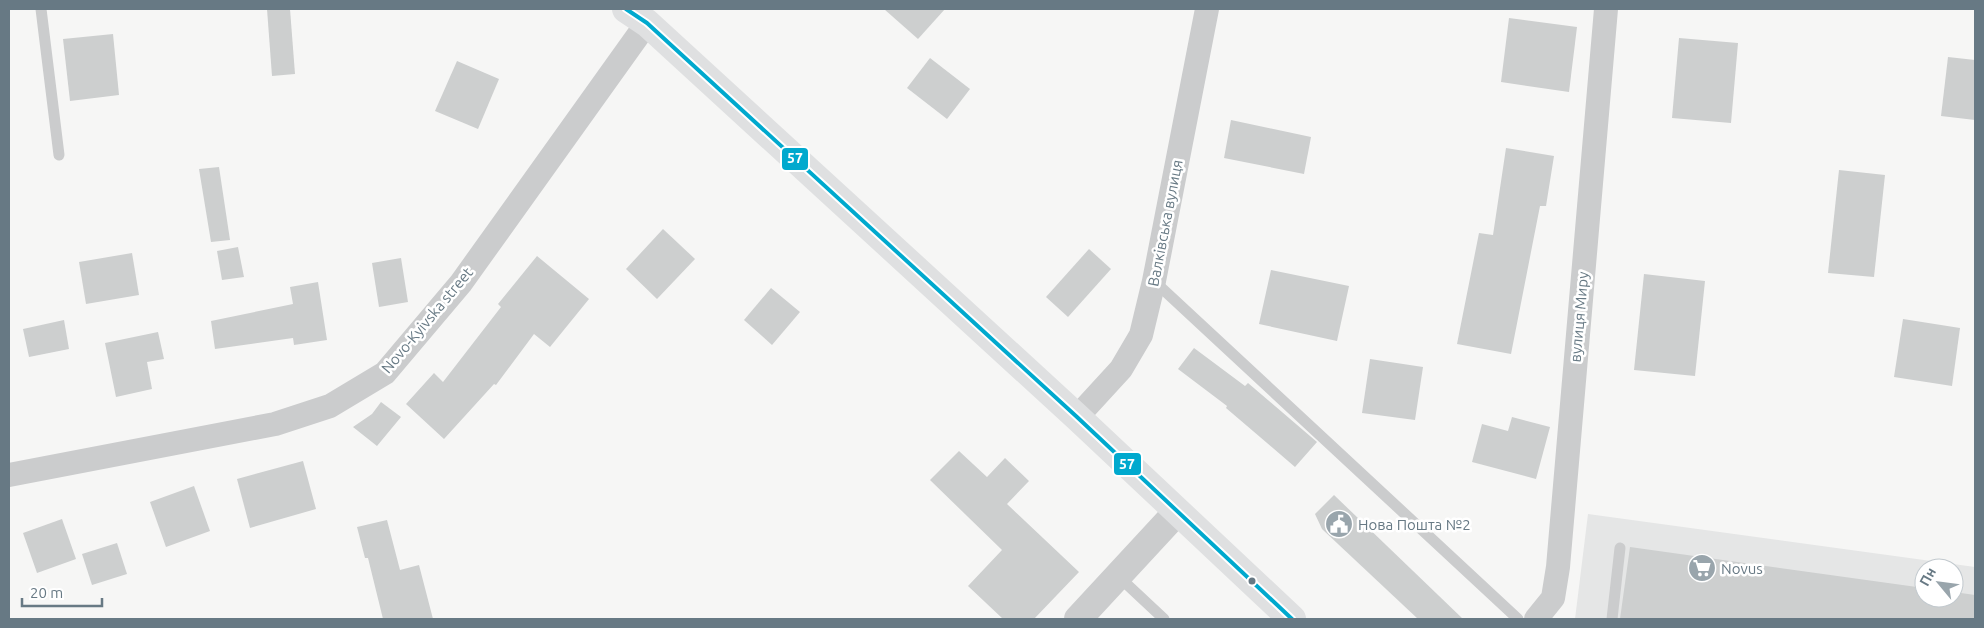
<svg xmlns="http://www.w3.org/2000/svg" width="1984" height="628" viewBox="0 0 1984 628" font-family="Ubuntu,sans-serif">
  <style>
    .built { fill: #e5e6e6; fill-rule: evenodd }
    .building { fill: #cdcfcf }
    .lines { fill: none; stroke-linecap: round; stroke-linejoin: round }
    .service { stroke: #cbcccd; stroke-width: 11 }
    .minor { stroke: #cbcccd; stroke-width: 24 }
    .tertiary { stroke: #cbcccd; stroke-width: 28 }
    .primary { stroke: #dfe0e1; stroke-width: 28 }
    .bus-1-casing { stroke: #fff; stroke-width: 8 }
    .bus-1 { stroke: #00a9ce; stroke-width: 4 }
    .bus-dot { fill: #677984; stroke: #fff; stroke-width: 2 }
    .labels { text-anchor: middle; dominant-baseline: central; stroke-width: 5; stroke-linejoin: round; paint-order: stroke }
    .street-label { font-size: 15px; fill: #677984; stroke: #fff }
    .poi-label { font-size: 15px; fill: #677984; stroke: #fff; text-anchor: start }
    .line-badge { stroke: #fff; stroke-width: 2 }
    .badge-label { font-size: 14px; text-anchor: middle; font-weight: bold; fill: #fff }
  </style>
  <rect width="100%" height="100%" fill="#f6f6f5"/>
  <!-- built -->
  <path class="built" d="M1588,514L1975,567V619H1575ZM1924,568H1954V598H1924Z"/>
  <!-- building -->
  <g class="building">
    <polygon points="267,9 290,9 295,74 272,76"/>
    <polygon points="884,9 945,9 918,39"/>
    <polygon points="1509,18 1577,27 1569,92 1501,82"/>
    <polygon points="113,34 119,95 70,101 63,39"/>
    <polygon points="1679,38 1738,43 1731,123 1672,118"/>
    <polygon points="1948,57 1975,60 1975,120 1941,116"/>
    <polygon points="930,58 970,89 947,119 907,88"/>
    <polygon points="457,61 499,79 478,129 435,111"/>
    <polygon points="1231,120 1311,137 1304,174 1224,158"/>
    <polygon points="1506,148 1554,156 1546,206 1540,206 1511,354 1457,344 1479,233 1493,235"/>
    <polygon points="219,167 230,240 211,242 199,169"/>
    <polygon points="1839,170 1885,175 1874,277 1828,273"/>
    <polygon points="663,229 695,259 657,299 626,269"/>
    <polygon points="238,247 244,277 222,280 217,251"/>
    <polygon points="1089,249 1111,269 1068,317 1046,297"/>
    <polygon points="132,253 139,295 86,304 79,262"/>
    <polygon points="537,256 589,299 550,347 534,334 496,385 494,384 444,439 406,404 434,373 443,382 501,307 498,304"/>
    <polygon points="401,258 408,302 379,307 372,263"/>
    <polygon points="1271,270 1349,286 1337,341 1259,324"/>
    <polygon points="1644,274 1705,281 1695,376 1634,370"/>
    <polygon points="318,282 327,340 294,345 293,338 215,349 211,321 293,304 290,287"/>
    <polygon points="771,288 800,312 772,345 744,320"/>
    <polygon points="1903,319 1960,328 1952,386 1894,377"/>
    <polygon points="64,320 69,349 29,357 23,329"/>
    <polygon points="158,332 164,359 147,362 152,389 116,397 105,343"/>
    <polygon points="1194,348 1245,386 1248,383 1317,442 1295,467 1226,408 1227,406 1178,369"/>
    <polygon points="1370,359 1423,367 1415,420 1362,413"/>
    <polygon points="381,402 401,417 377,446 353,427 372,414"/>
    <polygon points="1512,417 1550,427 1536,479 1472,462 1482,424 1508,431"/>
    <polygon points="959,451 987,477 1005,458 1029,481 1007,504 1079,572 1034,619 1003,619 968,586 1002,550 930,480"/>
    <polygon points="303,461 316,509 250,528 237,479"/>
    <polygon points="194,486 210,531 166,547 150,502"/>
    <polygon points="1334,495 1463,619 1418,619 1322,529 1315,514"/>
    <polygon points="62,519 76,559 37,573 23,533"/>
    <polygon points="387,520 400,570 419,565 433,619 383,619 368,558 365,558 357,527"/>
    <polygon points="117,543 127,574 92,585 82,554"/>
    <polygon points="1630,547 1924,588 1924,598 1954,598 1954,592 1975,595 1975,619 1620,619"/>
  </g>
  <g class="lines">
    <!-- service -->
    <g class="service">
      <polyline points="41,9 59,155"/>
      <polyline points="1154,281 1518,619"/>
      <polyline points="1118,576 1164,619"/>
      <polyline points="1612,619 1620,548"/>
    </g>
    <!-- minor -->
    <g class="minor">
      <polyline points="1077,417 1121,369 1141,335 1154,281 1207,9"/>
      <polyline points="9,475 275,424 330,406 385,373 461,283 647,23"/>
      <polyline points="1536,619 1553,598 1558,567 1606,9"/>
    </g>
    <!-- tertiary -->
    <polyline class="tertiary" points="1078,619 1177,512"/>
    <!-- primary -->
    <polyline class="primary" points="626,9 647,23 1077,417 1292,619"/>
    <!-- bus-1 casing -->
    <g class="bus-1-casing">
      <polyline id="bus-1" points="626,9 647,23 1077,417 1292,619"/>
    </g>
    <!-- bus-1 -->
    <use href="#bus-1" class="bus-1"/>
  </g>
  <!-- icons -->
  <defs>
    <g id="civic-disc" transform="scale(1.4375)"><circle r="9.5" fill="#99a5ac" stroke="#fff"/><path d="M-.6-6.5H3V-4.5H.6V-3L4-1V1h2V6H-6V1h2V-1L-.6-3ZM-1.2 2.5V6h2.4V2.5Z" fill="#fff"/></g>
    <g id="supermarket-disc" transform="scale(1.4375)"><circle r="9.5" fill="#99a5ac" stroke="#fff"/><path d="M-6-5.5h2.5l.6 2H6L4.5 2H-2.5L-4.4-4H-6ZM-1.5 3.2a1.3 1.3 0 1 0 .1 0ZM3 3.2a1.3 1.3 0 1 0 .1 0Z" fill="#fff"/></g>
  </defs>
  <g fill-rule="evenodd">
    <use href="#civic-disc" x="1339" y="524"/>
    <use href="#supermarket-disc" x="1702" y="568"/>
  </g>
  <!-- markers -->
  <circle class="bus-dot" cx="1252" cy="581" r="4.5"/>
  <g class="labels">
    <!-- street labels -->
    <g class="street-label">
      <text transform="translate(1165 223) rotate(-79)">Валківська вулиця</text>
      <text transform="translate(1579 317) rotate(-85)">вулиця Миру</text>
      <text transform="translate(427 320) rotate(-50)">Novo-Kyivska street</text>
    </g>
    <!-- poi labels -->
    <g class="poi-label">
      <text x="1358" y="524">Нова Пошта №2</text>
      <text x="1721" y="568">Novus</text>
    </g>
  </g>
  <g class="line-badge">
    <rect x="781" y="147" width="28" height="24" rx="5" fill="#00a9ce"/>
    <rect x="1113" y="452" width="29" height="24" rx="5" fill="#00a9ce"/>
  </g>
  <g class="badge-label">
    <text x="795" y="163">57</text>
    <text x="1127" y="469">57</text>
  </g>
  <!-- border -->
  <rect width="1984" height="628" fill="none" stroke="#677984" stroke-width="20"/>
  <!-- north arrow -->
  <g transform="translate(1939 583) rotate(299)"><circle r="24" fill="#ffffff" stroke="#c2c9ce"/>
  <path d="M0-4L9 19L0 12L-9 19Z" fill="#99a5ac"/>
  <text y="-8" font-size="14" font-weight="bold" text-anchor="middle" fill="#677984">Пн</text>
  </g>
  <!-- scale -->
  <path d="M22 598v8h80v-8" fill="none" stroke="#677984" stroke-width="2.5"/>
  <text x="30" y="598" font-size="15" fill="#677984" stroke="#ffffff" stroke-width="4" paint-order="stroke">20 m</text>
</svg>
